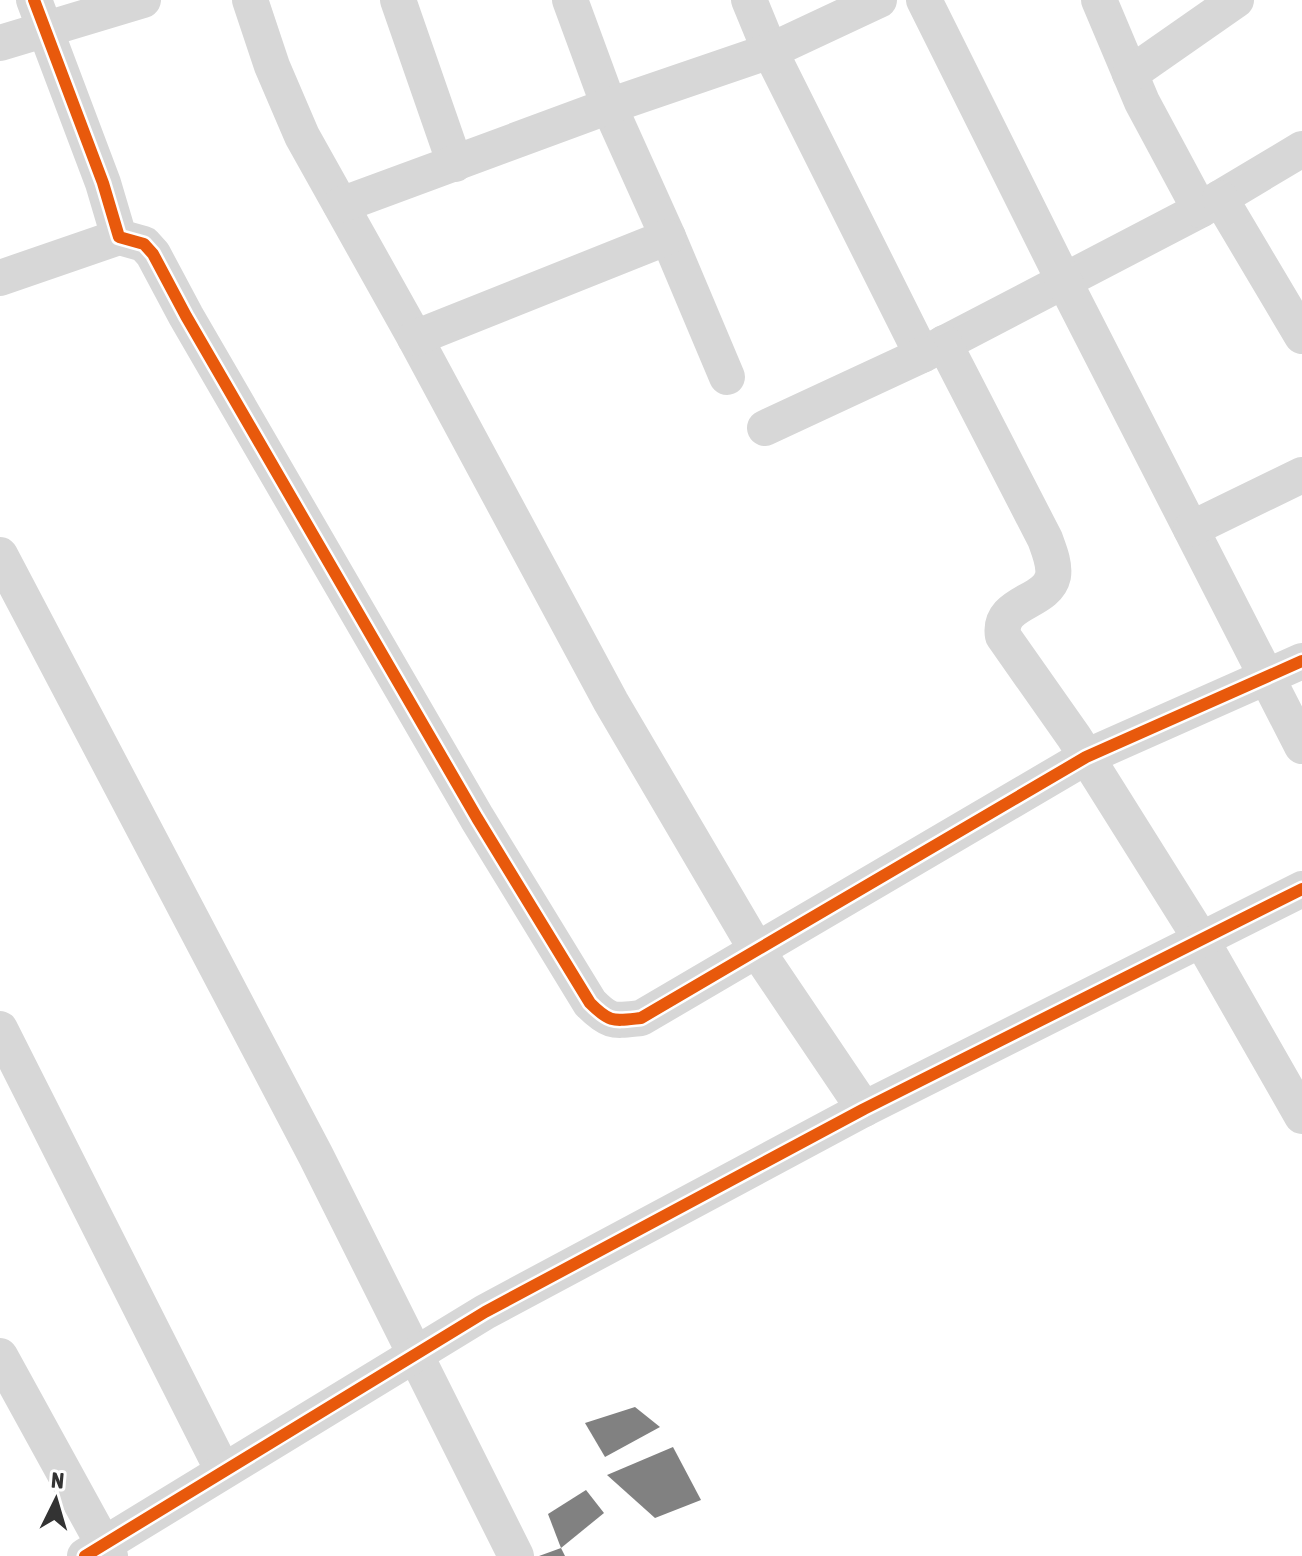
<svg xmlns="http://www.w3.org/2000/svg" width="1302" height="1556" viewBox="0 0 1302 1556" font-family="'Asap Condensed',sans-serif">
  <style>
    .building { fill: #818181 }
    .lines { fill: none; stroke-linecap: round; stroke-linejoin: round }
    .minor { stroke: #d7d7d7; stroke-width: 36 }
    .cycleway-casing { stroke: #fff; stroke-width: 17 }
    .cycleway { stroke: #e8590c; stroke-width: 12 }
  </style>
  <rect width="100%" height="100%" fill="#fff"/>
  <!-- building -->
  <g class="building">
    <polygon points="635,1407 660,1427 605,1457 585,1423"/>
    <polygon points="673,1447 701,1500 655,1518 607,1475"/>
    <polygon points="586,1490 604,1513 561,1548 548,1514"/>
    <polygon points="561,1548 565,1556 539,1556"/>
  </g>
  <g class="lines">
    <!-- minor -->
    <g class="minor">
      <path d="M34,0L103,183L119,237L144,244L153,254L186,316L477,818L590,1003C610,1023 613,1021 641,1018L1086,757L1302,661"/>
      <polyline points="250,0 272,66 302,136 415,338 611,702 756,949 864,1109"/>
      <polyline points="398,0 455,164"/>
      <polyline points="570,0 609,106 668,237 727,377"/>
      <polyline points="749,0 770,51 922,355 1200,210 1302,149"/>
      <polyline points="924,0 1064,281 1302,746"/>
      <polyline points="1099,0 1142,102 1200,210"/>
      <polyline points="0,43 143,0"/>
      <polyline points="1130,74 1236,0"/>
      <polyline points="1220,198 1302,336"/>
      <polyline points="341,205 609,106 770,51 879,0"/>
      <polyline points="0,278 119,237"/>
      <polyline points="415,338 668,237"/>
      <path d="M944,343L1045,539C1049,550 1055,564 1053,576C1047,604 997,601 1003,636L1074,737L1202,941L1302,1116"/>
      <polyline points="765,428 922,355"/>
      <polyline points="1191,529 1302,475"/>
      <polyline points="0,555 316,1156 516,1556"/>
      <polyline points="0,1029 223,1471"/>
      <polyline points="0,1356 110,1556"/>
      <polyline points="85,1556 485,1312 864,1109 1302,889"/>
    </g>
    <!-- cycleway casing -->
    <g class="cycleway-casing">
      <g id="cycleway">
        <path d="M34,0L103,183L119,237L144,244L153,254L186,316L477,818L590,1003C610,1023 613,1021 641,1018L1086,757L1302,661"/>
        <polyline points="85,1556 485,1312 864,1109 1302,889"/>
      </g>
    </g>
    <!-- cycleway -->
    <use href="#cycleway" class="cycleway"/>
  </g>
  <!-- north arrow -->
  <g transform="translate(56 1500) rotate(5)" stroke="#ffffff" stroke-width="6" paint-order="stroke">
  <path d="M0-6L14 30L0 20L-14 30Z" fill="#333333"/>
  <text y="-12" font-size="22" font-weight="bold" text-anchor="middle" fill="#333333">N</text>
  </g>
</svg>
